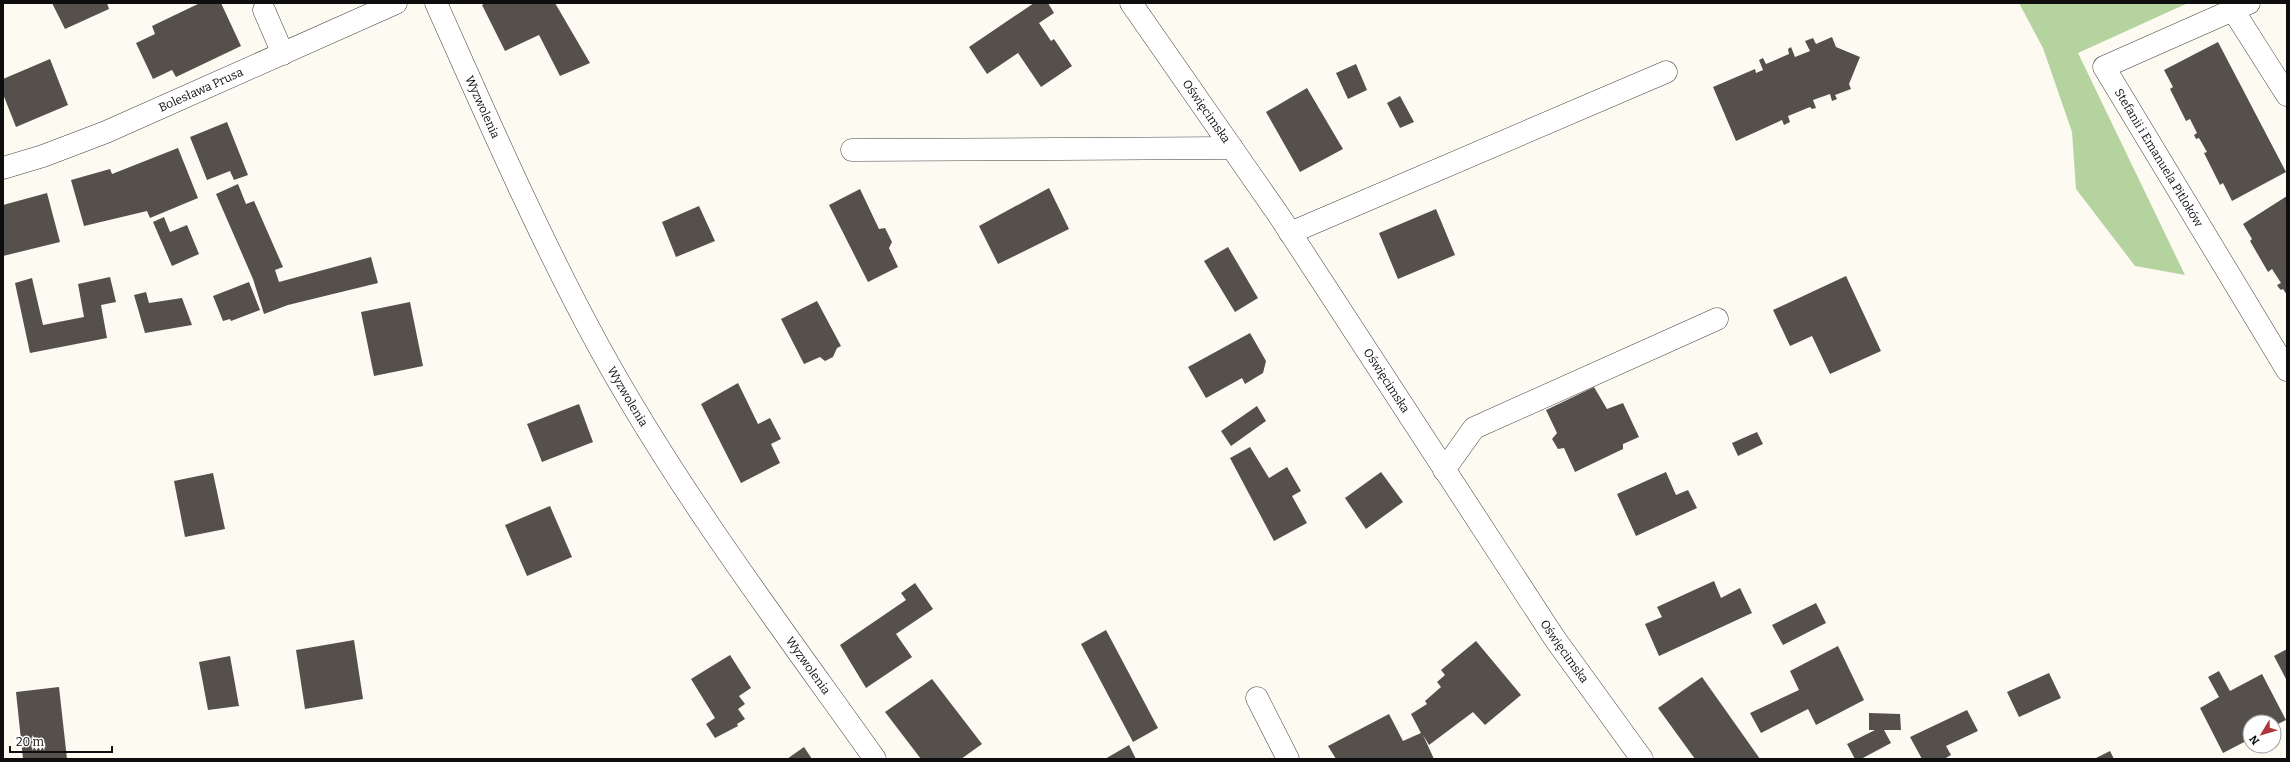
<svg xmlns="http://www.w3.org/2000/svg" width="2290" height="762" viewBox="0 0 2290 762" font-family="Bitter,serif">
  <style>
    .forest { fill: #b5d39f }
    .building { fill: #55504c }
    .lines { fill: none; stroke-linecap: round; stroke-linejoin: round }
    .minor-casing { stroke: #414141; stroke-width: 23 }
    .minor { stroke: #fff; stroke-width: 22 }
    .labels { text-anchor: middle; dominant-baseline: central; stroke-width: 4; stroke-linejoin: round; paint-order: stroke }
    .street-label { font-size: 12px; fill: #0e0e0e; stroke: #fff }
  </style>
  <rect width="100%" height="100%" fill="#fdfbf1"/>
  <!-- forest -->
  <polygon class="forest" points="2019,3 2188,3 2078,53 2185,275 2135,266 2076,189 2072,132 2043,48"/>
  <!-- building -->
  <g class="building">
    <polygon points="52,3 107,3 109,9 65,29"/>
    <polygon points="200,3 221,3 241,46 176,77 172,70 153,79 136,43 155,34 152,26"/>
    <polygon points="485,3 555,3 590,63 560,76 539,35 505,51 482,5"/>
    <polygon points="1034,3 1048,3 1054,13 1039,23 1051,41 1054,39 1072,66 1041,87 1018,53 987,74 969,47"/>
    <polygon points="1832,37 1836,47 1860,57 1849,84 1851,89 1835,95 1837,99 1832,101 1830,94 1813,100 1816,108 1812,109 1810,107 1788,116 1790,122 1784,125 1782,120 1736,141 1713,87 1755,69 1756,73 1763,70 1759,60 1763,58 1766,64 1789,54 1788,49 1791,47 1795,57 1810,51 1805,41 1813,38 1816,44"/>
    <polygon points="2218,42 2252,107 2214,127 2252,107 2286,172 2232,201 2223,183 2220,185 2204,153 2207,152 2199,138 2196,139 2194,135 2197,133 2190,119 2186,121 2170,89 2173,87 2164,70"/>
    <polygon points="50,59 68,105 16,127 3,94 3,79"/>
    <polygon points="1356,64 1367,90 1348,99 1336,73"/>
    <polygon points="1307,88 1343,149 1300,172 1266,112"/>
    <polygon points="1400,96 1414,122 1400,128 1387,103"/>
    <polygon points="227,122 248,175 234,180 230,171 207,180 190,137"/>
    <polygon points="178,148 198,198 150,218 147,211 84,226 71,180 110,169 112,174"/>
    <polygon points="238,184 246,204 254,201 283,267 275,270 279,282 371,257 378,283 288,305 264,314 253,279 216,194"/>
    <polygon points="1049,188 1069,229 998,264 979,226"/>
    <polygon points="860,189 879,229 885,228 892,242 889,248 898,267 868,282 829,205"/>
    <polygon points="47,193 60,242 3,256 3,205"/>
    <polygon points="2287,196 2287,295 2283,289 2281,290 2279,288 2277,285 2281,283 2272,269 2268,272 2250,241 2252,239 2243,224"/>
    <polygon points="699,206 715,241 676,257 662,222"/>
    <polygon points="1436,209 1455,255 1398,279 1379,233"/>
    <polygon points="164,217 170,232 187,225 199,254 172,266 153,222"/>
    <polygon points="1228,247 1258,298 1235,312 1204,261"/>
    <polygon points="1846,276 1881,351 1830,374 1812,336 1790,346 1773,310"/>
    <polygon points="110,277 116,302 101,305 107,338 30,353 15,283 32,278 43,325 84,317 78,284"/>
    <polygon points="249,282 260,310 231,321 230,319 223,321 213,296"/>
    <polygon points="146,292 149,303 182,298 192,325 145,333 134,295"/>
    <polygon points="817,301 841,346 837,348 833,357 825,361 820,357 804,364 781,319"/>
    <polygon points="410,302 423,366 374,376 361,312"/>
    <polygon points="1250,333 1266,361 1263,373 1245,384 1242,378 1206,398 1188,367"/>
    <polygon points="738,383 758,424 770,418 781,439 771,444 780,463 741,483 701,404"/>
    <polygon points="1594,387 1607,409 1623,403 1639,437 1623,444 1623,449 1575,472 1564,448 1558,449 1552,439 1557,433 1546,410"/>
    <polygon points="579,404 593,442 542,462 527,424"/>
    <polygon points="1257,406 1266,421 1231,446 1221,431"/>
    <polygon points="1757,432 1763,444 1738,456 1732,443"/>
    <polygon points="1250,447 1269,478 1287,467 1301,491 1292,496 1307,523 1274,541 1230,458"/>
    <polygon points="1381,472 1403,502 1366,529 1345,498"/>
    <polygon points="1666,472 1676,495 1688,490 1697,508 1636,536 1617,494"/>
    <polygon points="213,473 225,529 185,537 174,481"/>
    <polygon points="550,506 572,557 527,576 505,525"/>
    <polygon points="1714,581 1721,598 1740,588 1752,613 1659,656 1645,624 1662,617 1657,607"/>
    <polygon points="915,583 933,609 896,634 912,657 866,688 840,645 906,600 901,593"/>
    <polygon points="1816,603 1826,623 1783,645 1772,625"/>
    <polygon points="1106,630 1158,728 1133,742 1081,644"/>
    <polygon points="354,640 363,699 305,709 296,650"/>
    <polygon points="1476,641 1521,695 1485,725 1473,712 1429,745 1423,735 1434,759 1336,759 1328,746 1389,714 1403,741 1421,733 1411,714 1427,704 1425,701 1441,687 1437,682 1445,675 1441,670"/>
    <polygon points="1838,646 1864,700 1816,725 1808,709 1761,733 1750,713 1799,690 1790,671"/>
    <polygon points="2287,649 2287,681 2274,656"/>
    <polygon points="730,655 751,688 739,696 745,704 738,709 745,719 737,724 738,726 715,738 706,724 715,718 691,679"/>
    <polygon points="230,656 239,706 208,710 199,662"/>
    <polygon points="2219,671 2230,691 2262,674 2286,720 2274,726 2274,722 2250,722 2250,739 2223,753 2200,708 2219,697 2208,677"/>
    <polygon points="2049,673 2061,698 2019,717 2007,692"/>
    <polygon points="1702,677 1736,725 1760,759 1695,759 1658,708"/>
    <polygon points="932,679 982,744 961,759 921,759 885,712"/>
    <polygon points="59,687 67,759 23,759 16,692"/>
    <polygon points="1967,710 1978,731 1946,746 1951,755 1944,759 1922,759 1910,737"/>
    <polygon points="1869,713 1900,714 1901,730 1884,730 1891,743 1861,759 1855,759 1847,744 1875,730 1869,730"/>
    <polygon points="1129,745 1136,759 1105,759"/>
    <polygon points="804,747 812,759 787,759"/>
    <polygon points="2110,751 2114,759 2094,759"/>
  </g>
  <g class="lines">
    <!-- minor casing -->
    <g class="minor-casing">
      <g id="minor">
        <path id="s1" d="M436,3C487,117 538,235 598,345C678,491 779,624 875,759"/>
        <path id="s2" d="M1131,3L1280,217L1555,639L1642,759"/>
        <polyline points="2249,3 2233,10 2287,95"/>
        <polyline points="264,10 283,54"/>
        <path id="s3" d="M2233,10L2104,67L2287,370"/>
        <polyline points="852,150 1232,148"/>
        <path id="s4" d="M3,168L43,156L106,132L396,3"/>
        <polyline points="1290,233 1666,72"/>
        <polyline points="1444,470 1474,428 1717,319"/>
        <polyline points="1257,698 1288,759"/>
      </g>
    </g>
    <!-- minor -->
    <use href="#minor" class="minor"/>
  </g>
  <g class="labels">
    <!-- street labels -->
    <g class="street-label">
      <text stroke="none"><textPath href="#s4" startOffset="213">Bolesława Prusa</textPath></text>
      <text stroke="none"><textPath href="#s1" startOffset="114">Wyzwolenia</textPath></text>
      <text stroke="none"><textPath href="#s2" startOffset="132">Oświęcimska</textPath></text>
      <text stroke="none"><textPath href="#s3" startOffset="247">Stefanii i Emanuela Pitloków</textPath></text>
      <text stroke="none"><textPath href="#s2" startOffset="456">Oświęcimska</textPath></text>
      <text stroke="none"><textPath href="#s1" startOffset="438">Wyzwolenia</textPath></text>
      <text stroke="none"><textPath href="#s2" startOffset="780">Oświęcimska</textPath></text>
      <text stroke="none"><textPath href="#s1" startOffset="762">Wyzwolenia</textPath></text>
    </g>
  </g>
  <!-- border -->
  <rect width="2290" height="762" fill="none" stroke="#0e0e0e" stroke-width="8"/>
  <!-- north arrow -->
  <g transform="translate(2262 734) rotate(232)"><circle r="19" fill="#ffffff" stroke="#9f9f9f"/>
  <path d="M0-3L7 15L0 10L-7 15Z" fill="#ad373a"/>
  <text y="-6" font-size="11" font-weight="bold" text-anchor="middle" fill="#0e0e0e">N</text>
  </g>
  <!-- scale -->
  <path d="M10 746v6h102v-6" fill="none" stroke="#0e0e0e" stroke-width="2"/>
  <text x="16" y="746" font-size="12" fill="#0e0e0e" stroke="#ffffff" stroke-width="3" paint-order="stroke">20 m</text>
</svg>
